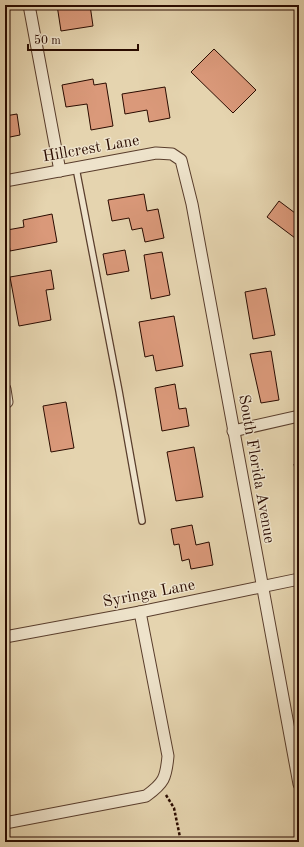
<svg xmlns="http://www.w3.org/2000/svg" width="304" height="847" viewBox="0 0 304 847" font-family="'Old Standard TT',serif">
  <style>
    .building { fill: #da997a; stroke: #2a0b00 }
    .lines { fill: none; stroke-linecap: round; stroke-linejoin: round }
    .service-casing { stroke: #593d2c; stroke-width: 8 }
    .minor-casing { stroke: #593d2c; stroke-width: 13 }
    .path { stroke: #2a0b00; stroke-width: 2.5; stroke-dasharray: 3 2; stroke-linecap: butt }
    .service { stroke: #eee3cb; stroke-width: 5.5 }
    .minor { stroke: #eee3cb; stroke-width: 11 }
    .labels { text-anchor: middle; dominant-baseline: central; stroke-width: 3; stroke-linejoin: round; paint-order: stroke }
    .street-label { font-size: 16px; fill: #2a0b00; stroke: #eee3cb }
  </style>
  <rect width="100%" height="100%" fill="#e5d4af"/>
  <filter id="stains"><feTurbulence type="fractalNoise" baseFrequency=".005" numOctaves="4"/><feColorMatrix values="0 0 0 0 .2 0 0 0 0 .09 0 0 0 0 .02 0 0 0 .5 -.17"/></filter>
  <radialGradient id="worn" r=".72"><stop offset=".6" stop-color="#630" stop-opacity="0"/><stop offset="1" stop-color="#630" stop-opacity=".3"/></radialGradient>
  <!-- building -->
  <g class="building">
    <polygon points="57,5 90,5 93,26 61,31"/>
    <polygon points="214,49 256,90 233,113 191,72"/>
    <polygon points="93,79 94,85 106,83 113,126 91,130 87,104 66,107 62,85"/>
    <polygon points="165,87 170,118 149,122 147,110 125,114 122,94"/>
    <polygon points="17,114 20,135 5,138 5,116"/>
    <polygon points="144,194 147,211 158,209 164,238 145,242 142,228 132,230 129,218 112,221 108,200"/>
    <polygon points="279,201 299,216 299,241 267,217"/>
    <polygon points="52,214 57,242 10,251 7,230 24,227 23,220"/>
    <polygon points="125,250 129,271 107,275 103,254"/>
    <polygon points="162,252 170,295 151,299 144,255"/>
    <polygon points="51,270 54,289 46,290 51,320 19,326 10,277"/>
    <polygon points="266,288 275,335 253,339 245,292"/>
    <polygon points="174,316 183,366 156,371 153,355 145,357 139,322"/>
    <polygon points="271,351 279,400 261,403 250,354"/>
    <polygon points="175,384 179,409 186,408 189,426 162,431 155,388"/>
    <polygon points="66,402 74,448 51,452 43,406"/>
    <polygon points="194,447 203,497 176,501 167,452"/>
    <polygon points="299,463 299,492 294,464"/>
    <polygon points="192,525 196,545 209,542 213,565 191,569 189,559 182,561 179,544 174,545 171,529"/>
  </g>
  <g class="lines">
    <!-- service casing -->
    <g class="service-casing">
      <polyline id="service" points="76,168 119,391 142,521"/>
    </g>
    <!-- minor casing -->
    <g class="minor-casing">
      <g id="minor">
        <polyline points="29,5 60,171"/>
        <polyline points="5,181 156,153 172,154 181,160 192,204 299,784"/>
        <polyline points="5,389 7,402"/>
        <polyline points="233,431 299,416"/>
        <polyline points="5,637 140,612 299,579"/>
        <path d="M5,823L146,796C164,783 166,778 168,756L140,612"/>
      </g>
    </g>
    <!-- path -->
    <polyline class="path" points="166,795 174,808 181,842"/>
    <!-- service -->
    <use href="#service" class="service"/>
    <!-- minor -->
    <use href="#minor" class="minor"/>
  </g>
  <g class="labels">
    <!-- street labels -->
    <g class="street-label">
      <text transform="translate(91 149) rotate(-10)">Hillcrest Lane</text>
      <text transform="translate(256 469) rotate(80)">South Florida Avenue</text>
      <text transform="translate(149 594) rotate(-11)">Syringa Lane</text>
    </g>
  </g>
  <!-- margin -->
  <rect width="304" height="847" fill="none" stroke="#e5d4af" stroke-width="20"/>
  <rect x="6" y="6" width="292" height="835" fill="none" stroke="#2a0b00" stroke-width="2"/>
  <rect x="10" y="10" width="284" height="827" fill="none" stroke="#2a0b00"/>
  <!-- scale -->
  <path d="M28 44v6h110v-6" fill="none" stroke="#2a0b00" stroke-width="2"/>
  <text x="34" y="44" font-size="12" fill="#2a0b00" stroke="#eee3cb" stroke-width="3" paint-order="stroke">50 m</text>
  <rect width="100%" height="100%" filter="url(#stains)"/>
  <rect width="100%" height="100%" fill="url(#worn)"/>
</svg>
